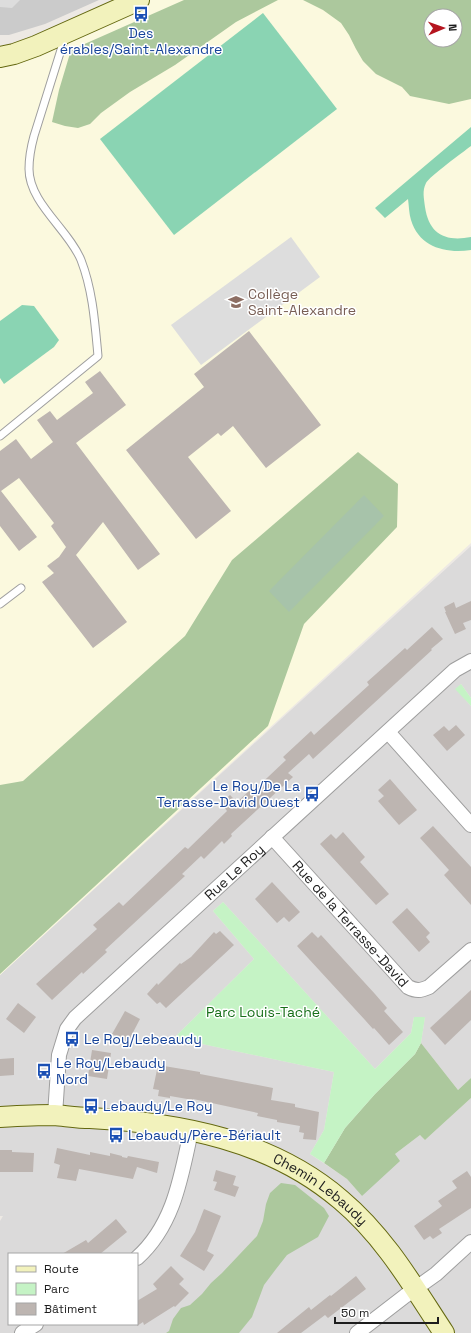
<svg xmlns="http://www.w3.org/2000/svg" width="471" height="1333" viewBox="0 0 471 1333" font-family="'Space Grotesk',sans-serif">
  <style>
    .residential { fill: #dbdada; fill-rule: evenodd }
    .education { fill: #fbf9de }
    .religious { fill: #cbcbcb }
    .forest { fill: #acc89d; fill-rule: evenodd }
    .cemetery { fill: #a7c3aa }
    .park { fill: #c5f3c5 }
    .pitch { fill: #8ad4b3 }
    .parking { fill: #ddd }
    .building { fill: #bdb5b1 }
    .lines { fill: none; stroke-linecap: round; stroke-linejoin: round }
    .lane-casing { stroke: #9e9e9e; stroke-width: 9 }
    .street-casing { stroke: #9e9e9e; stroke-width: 16 }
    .secondary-casing { stroke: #646810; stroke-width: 22 }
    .lane { stroke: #fff; stroke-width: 7 }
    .street { stroke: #fff; stroke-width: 14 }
    .secondary { stroke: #f2f2bc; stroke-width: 20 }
    .labels { text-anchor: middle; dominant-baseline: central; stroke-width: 3; stroke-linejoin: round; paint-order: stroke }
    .transit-label { font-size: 14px; fill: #164399; stroke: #fff; text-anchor: start }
    .education-label { font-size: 14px; fill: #785e54; stroke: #fff; text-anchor: start }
    .street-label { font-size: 14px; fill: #1d1d1d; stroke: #fff }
    .park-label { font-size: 14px; fill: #176f19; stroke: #fff }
  </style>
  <rect width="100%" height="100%" fill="#ede9e4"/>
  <!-- residential -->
  <path class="residential" d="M471,546V698L461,684L456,689L471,706V1078L458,1090L421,1043L425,1017H414L411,1033L375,1069L223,902L213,911L254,959L174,1038L334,1072L324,1130L310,1154L347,1179L362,1196L395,1154L420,1135L425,1140L471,1098V1333H0V1221L3,1216H0V975ZM9,1254H137V1324H9Z"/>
  <!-- education -->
  <polygon class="education" points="139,0 368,0 431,40 455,40 471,44 471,543 0,975 0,60"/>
  <!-- religious -->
  <polygon class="religious" points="0,0 99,0 45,24 9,35 0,35"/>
  <!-- forest -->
  <g class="forest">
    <polygon points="184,0 278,0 236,22 175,65 130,92 101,113 90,124 78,128 65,126 52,122 59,90 71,50"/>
    <path d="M303,0H471V99L449,104L410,96L402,87L376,74L363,61L356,49L349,35L341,23L323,10ZM431,16H455V40H431Z"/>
    <polygon points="358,452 398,484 397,527 304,624 268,726 0,974 0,785 23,781 185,636 232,560"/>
    <polygon points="421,1043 458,1090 471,1078 471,1098 425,1140 420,1135 395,1154 400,1161 362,1196 347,1179 324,1163 345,1128 375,1094 415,1054"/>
    <polygon points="281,1183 295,1185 324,1208 329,1216 318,1237 287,1255 276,1269 264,1285 252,1317 239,1333 166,1333 169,1331 173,1319 181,1308 190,1305 202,1294 211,1283 222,1273 257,1236 263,1221 266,1204 270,1193"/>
  </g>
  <!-- cemetery -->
  <polygon class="cemetery" points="364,495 384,516 289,612 269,591"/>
  <!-- park -->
  <g class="park">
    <polygon points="461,684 471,698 471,706 455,689"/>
    <polygon points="223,902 375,1069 411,1033 414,1017 425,1017 421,1043 415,1054 375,1094 345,1128 324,1163 310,1154 324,1130 334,1072 174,1038 254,959 213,911"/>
  </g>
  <!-- pitch -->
  <g class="pitch">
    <polygon points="263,13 337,109 174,235 100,139"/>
    <path d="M471,127V146C463,152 429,177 426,183C422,191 424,198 425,207C429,234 445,242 471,237V250C446,254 419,247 411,220C409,214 409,206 408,199L385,218L375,208Z"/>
    <polygon points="22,305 34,306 59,340 54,347 4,384 0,378 0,321"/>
  </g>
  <!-- parking -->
  <g class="parking">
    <polygon points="0,0 20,0 12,8 0,7"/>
    <polygon points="291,237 320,277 201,365 171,325"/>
  </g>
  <!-- building -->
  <g class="building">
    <polygon points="249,331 321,425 266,468 233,426 221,436 218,433 188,457 231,511 196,539 126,450 204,387 194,374"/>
    <polygon points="100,371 126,405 76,443 160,554 138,570 103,522 76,555 127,622 93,648 42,582 54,573 47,566 59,557 66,547 51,526 54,523 19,478 1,491 37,537 19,551 0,526 0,451 16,439 31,459 53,442 37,420 50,411 57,420 93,393 85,382"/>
    <polygon points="471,601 471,620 463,623 466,629 455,634 445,612 446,612 444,607 454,602 456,608"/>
    <polygon points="432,627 443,639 431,649 432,650 313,759 309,754 288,773 293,777 231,834 232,836 224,844 222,841 204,859 201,856 182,874 185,876 105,950 107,952 83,974 82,972 52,1000 36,984 97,929 93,925 119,902 123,906 185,847 188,849 227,811 221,803 230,795 237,802 249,791 251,793 286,760 283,757 311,731 314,735 369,685 367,682 376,674 405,648 407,650"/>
    <polygon points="456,725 465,735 447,751 433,735 444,726 449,731"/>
    <polygon points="390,779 417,810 399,825 378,801 384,796 378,790"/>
    <polygon points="433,826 471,867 471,905 444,875 449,870 420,838"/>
    <polygon points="343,832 365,857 360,862 389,894 376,905 320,844 331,834 336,839"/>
    <polygon points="272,882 300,912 289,922 284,917 277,923 255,899"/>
    <polygon points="407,908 430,933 426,937 430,942 419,952 392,922"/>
    <polygon points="220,931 234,945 166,1008 160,1002 157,1004 147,994 157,983 158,985 180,963 181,964 191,957 214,932 216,934"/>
    <polygon points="312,932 318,938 321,935 375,994 387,1008 384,1011 403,1032 389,1045 374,1028 373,1029 365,1020 297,946"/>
    <polygon points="471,990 471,1020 445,1045 430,1028"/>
    <polygon points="18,1003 36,1017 24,1033 6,1019"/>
    <polygon points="125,1011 140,1019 128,1042 112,1034"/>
    <polygon points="92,1050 111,1053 107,1079 88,1076"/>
    <polygon points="14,1058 14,1075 0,1076 0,1059"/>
    <polygon points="158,1065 200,1072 200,1074 273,1088 271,1100 295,1104 295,1107 319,1112 316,1140 303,1139 304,1133 299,1132 300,1126 277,1122 277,1120 257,1116 258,1113 193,1099 193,1100 170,1096 170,1098 158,1096 159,1090 153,1089"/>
    <polygon points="57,1148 90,1155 90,1152 110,1156 110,1153 122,1156 122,1157 127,1158 128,1156 159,1162 157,1173 137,1167 133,1179 79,1169 76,1181 57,1178 60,1165 54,1163"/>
    <polygon points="0,1150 12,1150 12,1152 34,1153 33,1172 0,1172"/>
    <polygon points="216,1170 236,1176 233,1185 239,1187 235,1197 214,1190 217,1182 213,1181"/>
    <polygon points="467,1171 471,1177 471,1208 439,1229 442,1233 433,1239 430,1236 424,1240 414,1226 442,1206 438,1201 457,1188 452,1181"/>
    <polygon points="204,1209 221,1216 207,1251 214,1255 204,1271 180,1256 195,1232"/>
    <polygon points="116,1219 127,1232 100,1254 62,1254 86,1240 88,1243"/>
    <polygon points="171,1266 184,1279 179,1284 189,1293 175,1307 174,1306 144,1325 143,1322 137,1326 137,1301 157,1289 153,1284"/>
    <polygon points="356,1276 366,1289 328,1318 325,1315 301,1333 277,1333 309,1307 311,1310 330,1295 331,1296"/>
  </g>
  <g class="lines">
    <!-- lane casing -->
    <g class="lane-casing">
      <g id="lane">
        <path d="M0,436L98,356C95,324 93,291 81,260C69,230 29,203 29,169C29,158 31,147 34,136L65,37"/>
        <polyline points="0,604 21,588"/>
      </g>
    </g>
    <!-- street casing -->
    <g class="street-casing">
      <g id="street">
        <polyline points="388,732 471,825"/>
        <path id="s1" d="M272,837L408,987C416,991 420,991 429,987L471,950"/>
        <path id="s2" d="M55,1115L59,1055L67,1029L75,1018L455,670L471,661"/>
        <path d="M137,1258C174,1225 181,1177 191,1131"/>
        <polyline points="22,1333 36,1324"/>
        <polyline points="357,1333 405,1296 436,1274 471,1242"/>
      </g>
    </g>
    <!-- secondary casing -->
    <g class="secondary-casing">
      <g id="secondary">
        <polyline points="0,57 14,54 36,46 139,0"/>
        <path id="s3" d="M0,1117C18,1116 36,1115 54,1115C66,1116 78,1118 90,1118C180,1123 271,1140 341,1200C385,1237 413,1286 444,1333"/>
      </g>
    </g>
    <!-- lane -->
    <use href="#lane" class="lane"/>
    <!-- street -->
    <use href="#street" class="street"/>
    <!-- secondary -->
    <use href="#secondary" class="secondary"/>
  </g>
  <!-- icons -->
  <defs>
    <g id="bus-bare" transform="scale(1.2)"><path d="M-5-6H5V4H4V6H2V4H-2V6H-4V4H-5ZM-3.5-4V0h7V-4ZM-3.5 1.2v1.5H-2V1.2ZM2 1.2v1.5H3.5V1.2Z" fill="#1a4fb4" stroke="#fff" stroke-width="2.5" paint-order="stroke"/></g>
    <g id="school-bare" transform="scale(1.2)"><path d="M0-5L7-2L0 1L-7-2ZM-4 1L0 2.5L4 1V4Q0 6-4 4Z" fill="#8d6e63" stroke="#fff" stroke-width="2.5" paint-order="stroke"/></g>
  </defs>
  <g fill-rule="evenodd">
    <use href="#bus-bare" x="141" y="14"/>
    <use href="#school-bare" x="236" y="302"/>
    <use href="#bus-bare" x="312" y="794"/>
    <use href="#bus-bare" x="72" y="1039"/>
    <use href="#bus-bare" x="44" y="1071"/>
    <use href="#bus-bare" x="91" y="1106"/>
    <use href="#bus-bare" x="116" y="1135"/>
  </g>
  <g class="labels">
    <!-- transit labels -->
    <g class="transit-label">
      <text x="141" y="33" text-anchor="middle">Des<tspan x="141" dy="16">érables/Saint-Alexandre</tspan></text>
      <text x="300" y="786" text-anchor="end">Le Roy/De La<tspan x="300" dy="16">Terrasse-David Ouest</tspan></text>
      <text x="84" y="1039">Le Roy/Lebeaudy</text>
      <text x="56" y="1063">Le Roy/Lebaudy<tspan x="56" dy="16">Nord</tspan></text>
      <text x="103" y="1106">Lebaudy/Le Roy</text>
      <text x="128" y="1135">Lebaudy/Père-Bériault</text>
    </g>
    <!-- education labels -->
    <g class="education-label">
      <text x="248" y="294">Collège<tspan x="248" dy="16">Saint-Alexandre</tspan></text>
    </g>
    <!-- street labels -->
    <g class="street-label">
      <text stroke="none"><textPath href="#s2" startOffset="317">Rue Le Roy</textPath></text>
      <text stroke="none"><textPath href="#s1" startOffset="117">Rue de la Terrasse-David</textPath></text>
      <text stroke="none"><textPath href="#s3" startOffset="336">Chemin Lebaudy</textPath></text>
    </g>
    <!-- park labels -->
    <g class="park-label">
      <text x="263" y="1012">Parc Louis-Taché</text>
    </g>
  </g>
  <!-- legend -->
  <rect x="8" y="1253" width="130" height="72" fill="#ffffff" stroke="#a5a5a5"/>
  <rect x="16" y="1266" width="20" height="6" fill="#f2f2bc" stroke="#a5a5a5"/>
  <text x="44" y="1273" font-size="12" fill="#1d1d1d">Route</text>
  <rect x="16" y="1283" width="20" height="12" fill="#c5f3c5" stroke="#a5a5a5"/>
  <text x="44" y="1293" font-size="12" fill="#1d1d1d">Parc</text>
  <rect x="16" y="1303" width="20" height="12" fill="#bdb5b1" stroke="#a5a5a5"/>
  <text x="44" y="1313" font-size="12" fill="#1d1d1d">Bâtiment</text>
  <!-- north arrow -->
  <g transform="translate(443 28) rotate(88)"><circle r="19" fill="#ffffff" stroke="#a5a5a5"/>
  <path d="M0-3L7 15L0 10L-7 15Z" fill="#b5151f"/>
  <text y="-6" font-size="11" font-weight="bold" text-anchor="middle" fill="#1d1d1d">N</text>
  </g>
  <!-- scale -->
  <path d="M335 1317v6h103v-6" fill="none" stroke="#1d1d1d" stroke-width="2"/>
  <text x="341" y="1317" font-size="12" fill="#1d1d1d" stroke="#ffffff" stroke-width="3" paint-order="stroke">50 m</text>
</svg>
